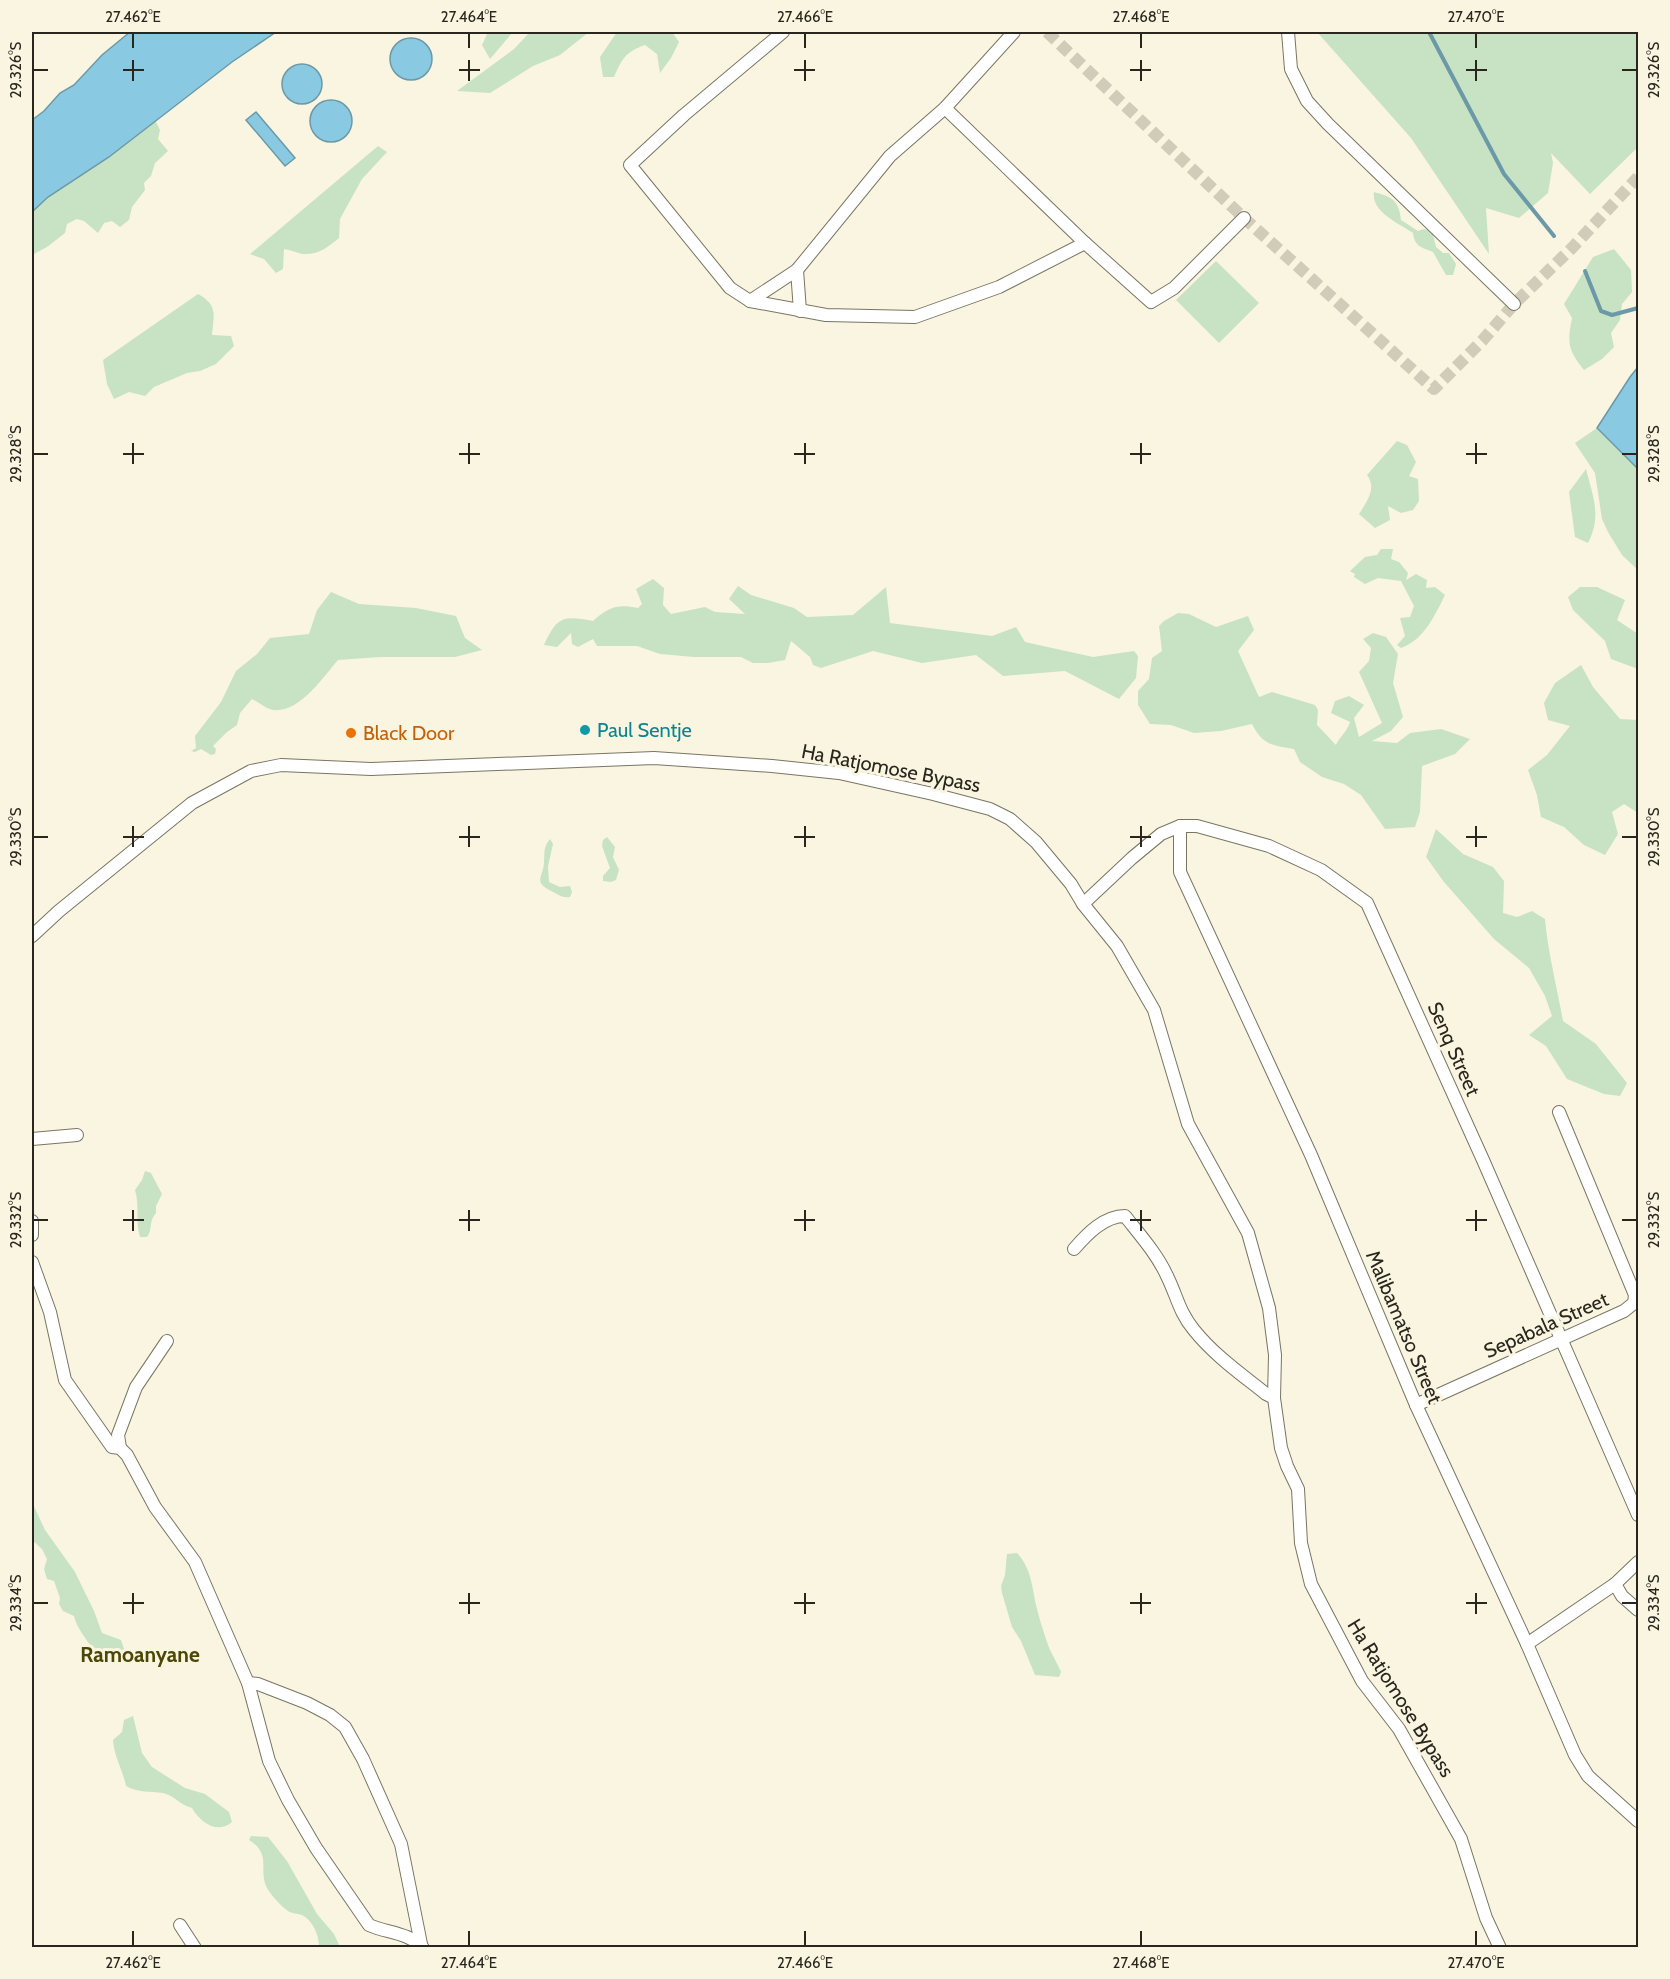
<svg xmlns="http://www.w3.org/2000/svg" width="1670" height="1979" viewBox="0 0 1670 1979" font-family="Cabin,sans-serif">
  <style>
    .green { fill: #c7e3c3 }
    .water { fill: #89cae2; stroke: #6c99a7; stroke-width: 1.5 }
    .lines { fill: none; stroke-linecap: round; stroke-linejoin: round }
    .stream { stroke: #6c99a7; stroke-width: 4 }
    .minor-tunnel { stroke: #d0ccb9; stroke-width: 12; stroke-dasharray: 12 6; stroke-linecap: butt }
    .minor-casing { stroke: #797563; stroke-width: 14 }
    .minor { stroke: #fff; stroke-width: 12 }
    .ticks { fill: none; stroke: #28261e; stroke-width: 2 }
    .culture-dot { fill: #0f9aa8; stroke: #faf5e0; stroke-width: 2 }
    .food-dot { fill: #e8710a; stroke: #faf5e0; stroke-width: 2 }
    .labels { text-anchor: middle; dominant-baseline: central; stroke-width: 6; stroke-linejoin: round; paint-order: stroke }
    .culture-label { font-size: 20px; fill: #0d838f; stroke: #faf5e0; text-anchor: start }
    .food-label { font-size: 20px; fill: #c56008; stroke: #faf5e0; text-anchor: start }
    .street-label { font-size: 20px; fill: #28261e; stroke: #faf5e0 }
    .neighbourhood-label { font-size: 21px; font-weight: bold; fill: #4b4807; stroke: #faf5e0 }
    .neatline { fill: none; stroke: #28261e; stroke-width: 2 }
    .ticks-label { font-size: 15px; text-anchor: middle; fill: #28261e }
  </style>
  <rect width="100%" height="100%" fill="#faf5e0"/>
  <!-- green -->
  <g class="green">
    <polygon points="488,32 513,32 490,59 482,45"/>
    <polygon points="530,32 589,32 560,55 533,66 490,93 457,91 514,49"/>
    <path d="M617,32H672L679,42L671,58L660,73L657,54L645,45C625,52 622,59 614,77H603L600,57Z"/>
    <polygon points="1317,32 1638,32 1638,147 1590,194 1551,153 1553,163 1548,193 1519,218 1486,208 1489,254 1411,138"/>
    <polygon points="155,120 160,130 158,139 168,151 155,163 151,176 144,183 145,190 132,207 129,220 120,227 112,221 104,223 98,233 84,221 77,219 67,224 65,233 47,247 32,255 32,212 48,197 109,157"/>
    <path d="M378,146L387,152L362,179L340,219L339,238C328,247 319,255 303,254C297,253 291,250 284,249L283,269L276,273L264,259L250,254Z"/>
    <path d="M1374,192C1392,197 1399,200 1401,220L1418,231L1424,229L1432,231L1436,247L1443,253H1449L1456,264L1453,275H1446L1433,252C1421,247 1415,247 1413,233C1399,223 1371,212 1374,192Z"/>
    <path d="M1614,249L1631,270L1632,292L1622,304L1620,320L1611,333L1614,347L1602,359L1584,370C1568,350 1567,343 1572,318L1564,304L1593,257Z"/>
    <polygon points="1216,261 1259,303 1219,343 1176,300"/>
    <path d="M198,294C218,305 214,315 212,335L231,336L234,346L216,364L200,371L187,373L154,387L145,396L129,392L114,399L107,384L103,360Z"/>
    <polygon points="1597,428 1638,469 1638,570 1622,555 1608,532 1602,519 1595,473 1575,443"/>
    <path d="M1397,441L1407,445L1416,462L1409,476L1418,479L1419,501L1413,510L1401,513L1388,506L1390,520L1375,528L1359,514C1367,502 1377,488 1367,475Z"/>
    <path d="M1586,469C1593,497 1602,516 1588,543L1575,537L1569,492Z"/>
    <path d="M1381,549H1393L1391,559L1399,562L1408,573L1406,580L1416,574L1427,580L1426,588L1435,587L1445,595C1435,615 1424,640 1401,648L1397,645L1405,636L1400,618L1410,617L1414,606L1401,581L1378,578L1365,584L1354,577L1355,574L1350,571L1365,557L1377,555Z"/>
    <path d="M653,579L664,588L663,605L671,614L705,607L715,612L745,614L729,599L738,586L751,595L794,608L807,617L853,615L886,587L890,623L992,636L1016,627L1025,642L1093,657L1134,651L1138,656L1136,678L1119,699L1065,671L1003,676L976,655L922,663L873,651L821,668L813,665L810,657L791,641L785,660L768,663H753L741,657H694L660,654L637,646H597L593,639L578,647L572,644L571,633L557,647L544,645C557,617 562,615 593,621C609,607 617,604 638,608L642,604L636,589Z"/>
    <polygon points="1580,587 1597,587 1625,600 1617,620 1638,634 1638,669 1611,659 1605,641 1573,610 1568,597"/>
    <path d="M331,592L359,604L416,608L456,616L465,638L482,650L455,657H380L338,660C323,677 300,713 273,710C266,709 258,702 252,699L240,713L237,725L227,732L213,746L216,749L215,754L211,755L201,749L195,752L191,751L196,748L195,736L221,702L236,671L257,654L270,638L309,634L317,610Z"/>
    <path d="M1178,613L1189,614L1216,627L1248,616L1254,630L1238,651L1259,697L1272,692L1315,705L1318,710L1317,725L1336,745C1340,736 1347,732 1350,722L1331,713L1335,701L1349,696L1364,705L1354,718L1359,737L1382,723L1359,672L1369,661L1371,648L1363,639L1373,633L1386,637L1398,654L1393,683L1403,717L1391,731L1372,741L1397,743L1410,733L1441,729L1470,739L1455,754L1422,766L1420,812L1415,827L1385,829L1361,795L1344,784L1322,777L1300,762L1294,749C1272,746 1262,744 1252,724L1221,731L1194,733L1171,725L1150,724L1138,705V691L1149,679L1152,658L1162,651L1159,626L1164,621Z"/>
    <polygon points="1581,665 1593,687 1620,719 1638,720 1638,813 1624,804 1612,812 1618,834 1605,855 1584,845 1564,827 1541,817 1537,795 1528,770 1547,755 1570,726 1548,720 1544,703 1555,683"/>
    <path d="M1436,829L1463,854L1493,867L1504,881L1503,913L1517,917L1532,911L1545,919C1548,953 1557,987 1563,1021L1596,1044L1627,1083L1620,1096L1604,1094L1567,1079L1546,1046L1529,1035L1552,1016L1545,996L1529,968L1494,939L1444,882L1426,857Z"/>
    <polygon points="607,837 615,847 613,857 619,870 616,880 611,882 603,881 603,876 610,868 602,846 603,840"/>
    <path d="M550,839L553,844L548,866L549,882L560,887L570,886L572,892L570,897C561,898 560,895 553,892C531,881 544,878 544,861C545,851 543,848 550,839Z"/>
    <path d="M145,1171L151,1173L162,1194L156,1206V1213C148,1222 153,1229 147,1237H140C135,1221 140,1206 135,1190L142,1180Z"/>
    <path d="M32,1502L45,1530L75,1572L94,1611L102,1633L121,1640L126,1655L124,1659L96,1655C89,1641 77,1630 74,1616L63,1611L59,1604L60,1598L54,1581L47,1579L44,1569L47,1559L42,1549L32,1540Z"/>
    <path d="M1017,1553C1031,1568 1032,1586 1036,1605C1039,1618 1043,1630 1047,1642C1050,1652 1057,1662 1061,1672L1059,1677L1035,1675L1021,1641L1012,1627L1002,1593L1001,1586L1005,1575L1007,1554Z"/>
    <path d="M133,1716L142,1753L152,1767L185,1788L205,1794L229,1812L232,1822C217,1835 200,1822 192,1808C179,1805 176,1796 163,1793C150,1791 138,1793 126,1786C123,1770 114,1757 113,1740L122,1732L124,1720Z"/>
    <path d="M251,1836L268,1837L287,1861L317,1914L334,1934L340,1947H319C319,1935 313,1921 302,1915C297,1913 292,1914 288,1911C282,1907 276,1900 271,1894C254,1873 275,1856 249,1840Z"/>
  </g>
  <!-- water -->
  <g class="water">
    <polygon points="130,32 276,32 232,62 109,157 48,197 32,212 32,120 44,111 60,93 74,85 102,55"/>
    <circle cx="411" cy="59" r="21"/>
    <circle cx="302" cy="84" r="20"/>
    <circle cx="331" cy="121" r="21"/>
    <polygon points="256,112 295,158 285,166 246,120"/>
    <polygon points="1638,367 1638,469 1597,428 1630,377"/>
  </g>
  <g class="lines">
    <!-- stream -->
    <g class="stream">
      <polyline points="1429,32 1504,174 1554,236"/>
      <polyline points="1585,271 1601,311 1612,315 1638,308"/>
    </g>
    <!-- minor-tunnel -->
    <polyline class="minor-tunnel" points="1047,32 1244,218 1434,389 1482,341 1514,304 1572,248 1638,177"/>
    <!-- minor casing -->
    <g class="minor-casing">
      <g id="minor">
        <polyline points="783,32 684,115 630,165 730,288 750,301 797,270 890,156 945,108 1014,32"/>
        <polyline points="1288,32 1291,69 1307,101 1328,124 1514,304"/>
        <polyline points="945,108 1085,243 1151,302 1174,288 1244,218"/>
        <polyline points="797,270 800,311"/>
        <polyline points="750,301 826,315 915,317 999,287 1085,243"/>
        <polyline points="1180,826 1180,872 1311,1155 1416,1405 1527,1644 1575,1755 1588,1776 1638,1821"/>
        <polyline points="1083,904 1132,858 1161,834 1180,826 1197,826 1269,846 1321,870 1367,903 1483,1160 1638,1515"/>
        <polyline points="32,936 59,911 192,803 251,771 281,765 371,769 654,758 772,766 839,773 933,794 990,809 1010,819 1036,842 1071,884 1083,904 1117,946 1154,1010 1188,1124 1248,1233 1269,1308 1275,1355 1274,1398 1281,1448 1287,1466 1298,1489 1301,1543 1311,1584 1362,1681 1399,1729 1461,1839 1486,1918 1500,1948"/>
        <polyline points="32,1139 77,1135"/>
        <polyline points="32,1221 32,1235"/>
        <path d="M1074,1249C1087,1234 1104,1216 1125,1216C1140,1235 1157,1254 1167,1276C1177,1296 1179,1312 1194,1330C1214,1355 1241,1374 1266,1394L1274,1398"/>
        <path d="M32,1262L50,1312L65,1380L112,1447L120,1448L127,1455L155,1507L195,1562L248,1683L269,1761L288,1800L316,1848L369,1925C386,1933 409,1932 423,1948"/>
        <polyline points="1416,1405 1624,1311 1634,1303 1635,1295 1559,1112"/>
        <polyline points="120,1448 118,1435 136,1387 167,1341"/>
        <polyline points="1638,1562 1615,1584 1622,1596 1638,1610"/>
        <polyline points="1527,1644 1615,1584"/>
        <polyline points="248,1683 258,1684 307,1703 330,1715 345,1727 363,1759 401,1844 421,1944"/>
        <polyline points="180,1925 195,1948"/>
      </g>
    </g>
    <!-- minor -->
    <use href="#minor" class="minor"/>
  </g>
  <!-- ticks -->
  <path class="ticks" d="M133,33V48M469,33V48M805,33V48M1141,33V48M1476,33V48M133,60V81M469,60V81M805,60V81M1141,60V81M1476,60V81M33,70H48M123,70H144M459,70H480M794,70H815M1130,70H1151M1466,70H1487M1622,70H1637M133,443V464M469,443V464M805,443V464M1141,443V464M1476,443V464M33,454H48M123,454H144M459,454H480M794,454H815M1130,454H1151M1466,454H1487M1622,454H1637M133,826V847M469,826V847M805,826V847M1141,826V847M1476,826V847M33,837H48M123,837H144M459,837H480M794,837H815M1130,837H1151M1466,837H1487M1622,837H1637M133,1210V1231M469,1210V1231M805,1210V1231M1141,1210V1231M1476,1210V1231M33,1220H48M123,1220H144M459,1220H480M794,1220H815M1130,1220H1151M1466,1220H1487M1622,1220H1637M133,1593V1614M469,1593V1614M805,1593V1614M1141,1593V1614M1476,1593V1614M33,1603H48M123,1603H144M459,1603H480M794,1603H815M1130,1603H1151M1466,1603H1487M1622,1603H1637M133,1931V1946M469,1931V1946M805,1931V1946M1141,1931V1946M1476,1931V1946"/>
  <!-- markers -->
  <circle class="culture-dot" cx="585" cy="730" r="6"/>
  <circle class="food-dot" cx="351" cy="733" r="6"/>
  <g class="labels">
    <!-- culture labels -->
    <g class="culture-label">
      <text x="597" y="730">Paul Sentje</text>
    </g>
    <!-- food labels -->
    <g class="food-label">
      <text x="363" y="733">Black Door</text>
    </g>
    <!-- street labels -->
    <g class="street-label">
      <text transform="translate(891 768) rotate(11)">Ha Ratjomose Bypass</text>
      <text transform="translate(1454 1049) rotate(66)">Senq Street</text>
      <text transform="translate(1546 1325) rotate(-24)">Sepabala Street</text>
      <text transform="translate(1404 1327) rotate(67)">Malibamatso Street</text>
      <text transform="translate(1401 1698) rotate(58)">Ha Ratjomose Bypass</text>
    </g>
    <!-- neighbourhood labels -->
    <g class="neighbourhood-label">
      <text x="140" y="1654">Ramoanyane</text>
    </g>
  </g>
  <!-- border -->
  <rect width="1670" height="1979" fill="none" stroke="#faf5e0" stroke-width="66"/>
  <rect x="33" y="33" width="1604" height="1913" class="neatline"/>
  <g class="ticks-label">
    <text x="133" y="22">27.462°E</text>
    <text x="469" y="22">27.464°E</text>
    <text x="805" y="22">27.466°E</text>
    <text x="1141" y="22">27.468°E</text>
    <text x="1476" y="22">27.470°E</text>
    <text transform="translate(16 70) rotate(-90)" y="5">29.326°S</text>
    <text transform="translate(1654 70) rotate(-90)" y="5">29.326°S</text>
    <text transform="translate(16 454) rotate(-90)" y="5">29.328°S</text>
    <text transform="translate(1654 454) rotate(-90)" y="5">29.328°S</text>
    <text transform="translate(16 837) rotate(-90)" y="5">29.330°S</text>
    <text transform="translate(1654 837) rotate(-90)" y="5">29.330°S</text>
    <text transform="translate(16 1220) rotate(-90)" y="5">29.332°S</text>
    <text transform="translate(1654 1220) rotate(-90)" y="5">29.332°S</text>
    <text transform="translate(16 1603) rotate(-90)" y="5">29.334°S</text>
    <text transform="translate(1654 1603) rotate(-90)" y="5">29.334°S</text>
    <text x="133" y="1968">27.462°E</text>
    <text x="469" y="1968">27.464°E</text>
    <text x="805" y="1968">27.466°E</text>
    <text x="1141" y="1968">27.468°E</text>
    <text x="1476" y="1968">27.470°E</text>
  </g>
</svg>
